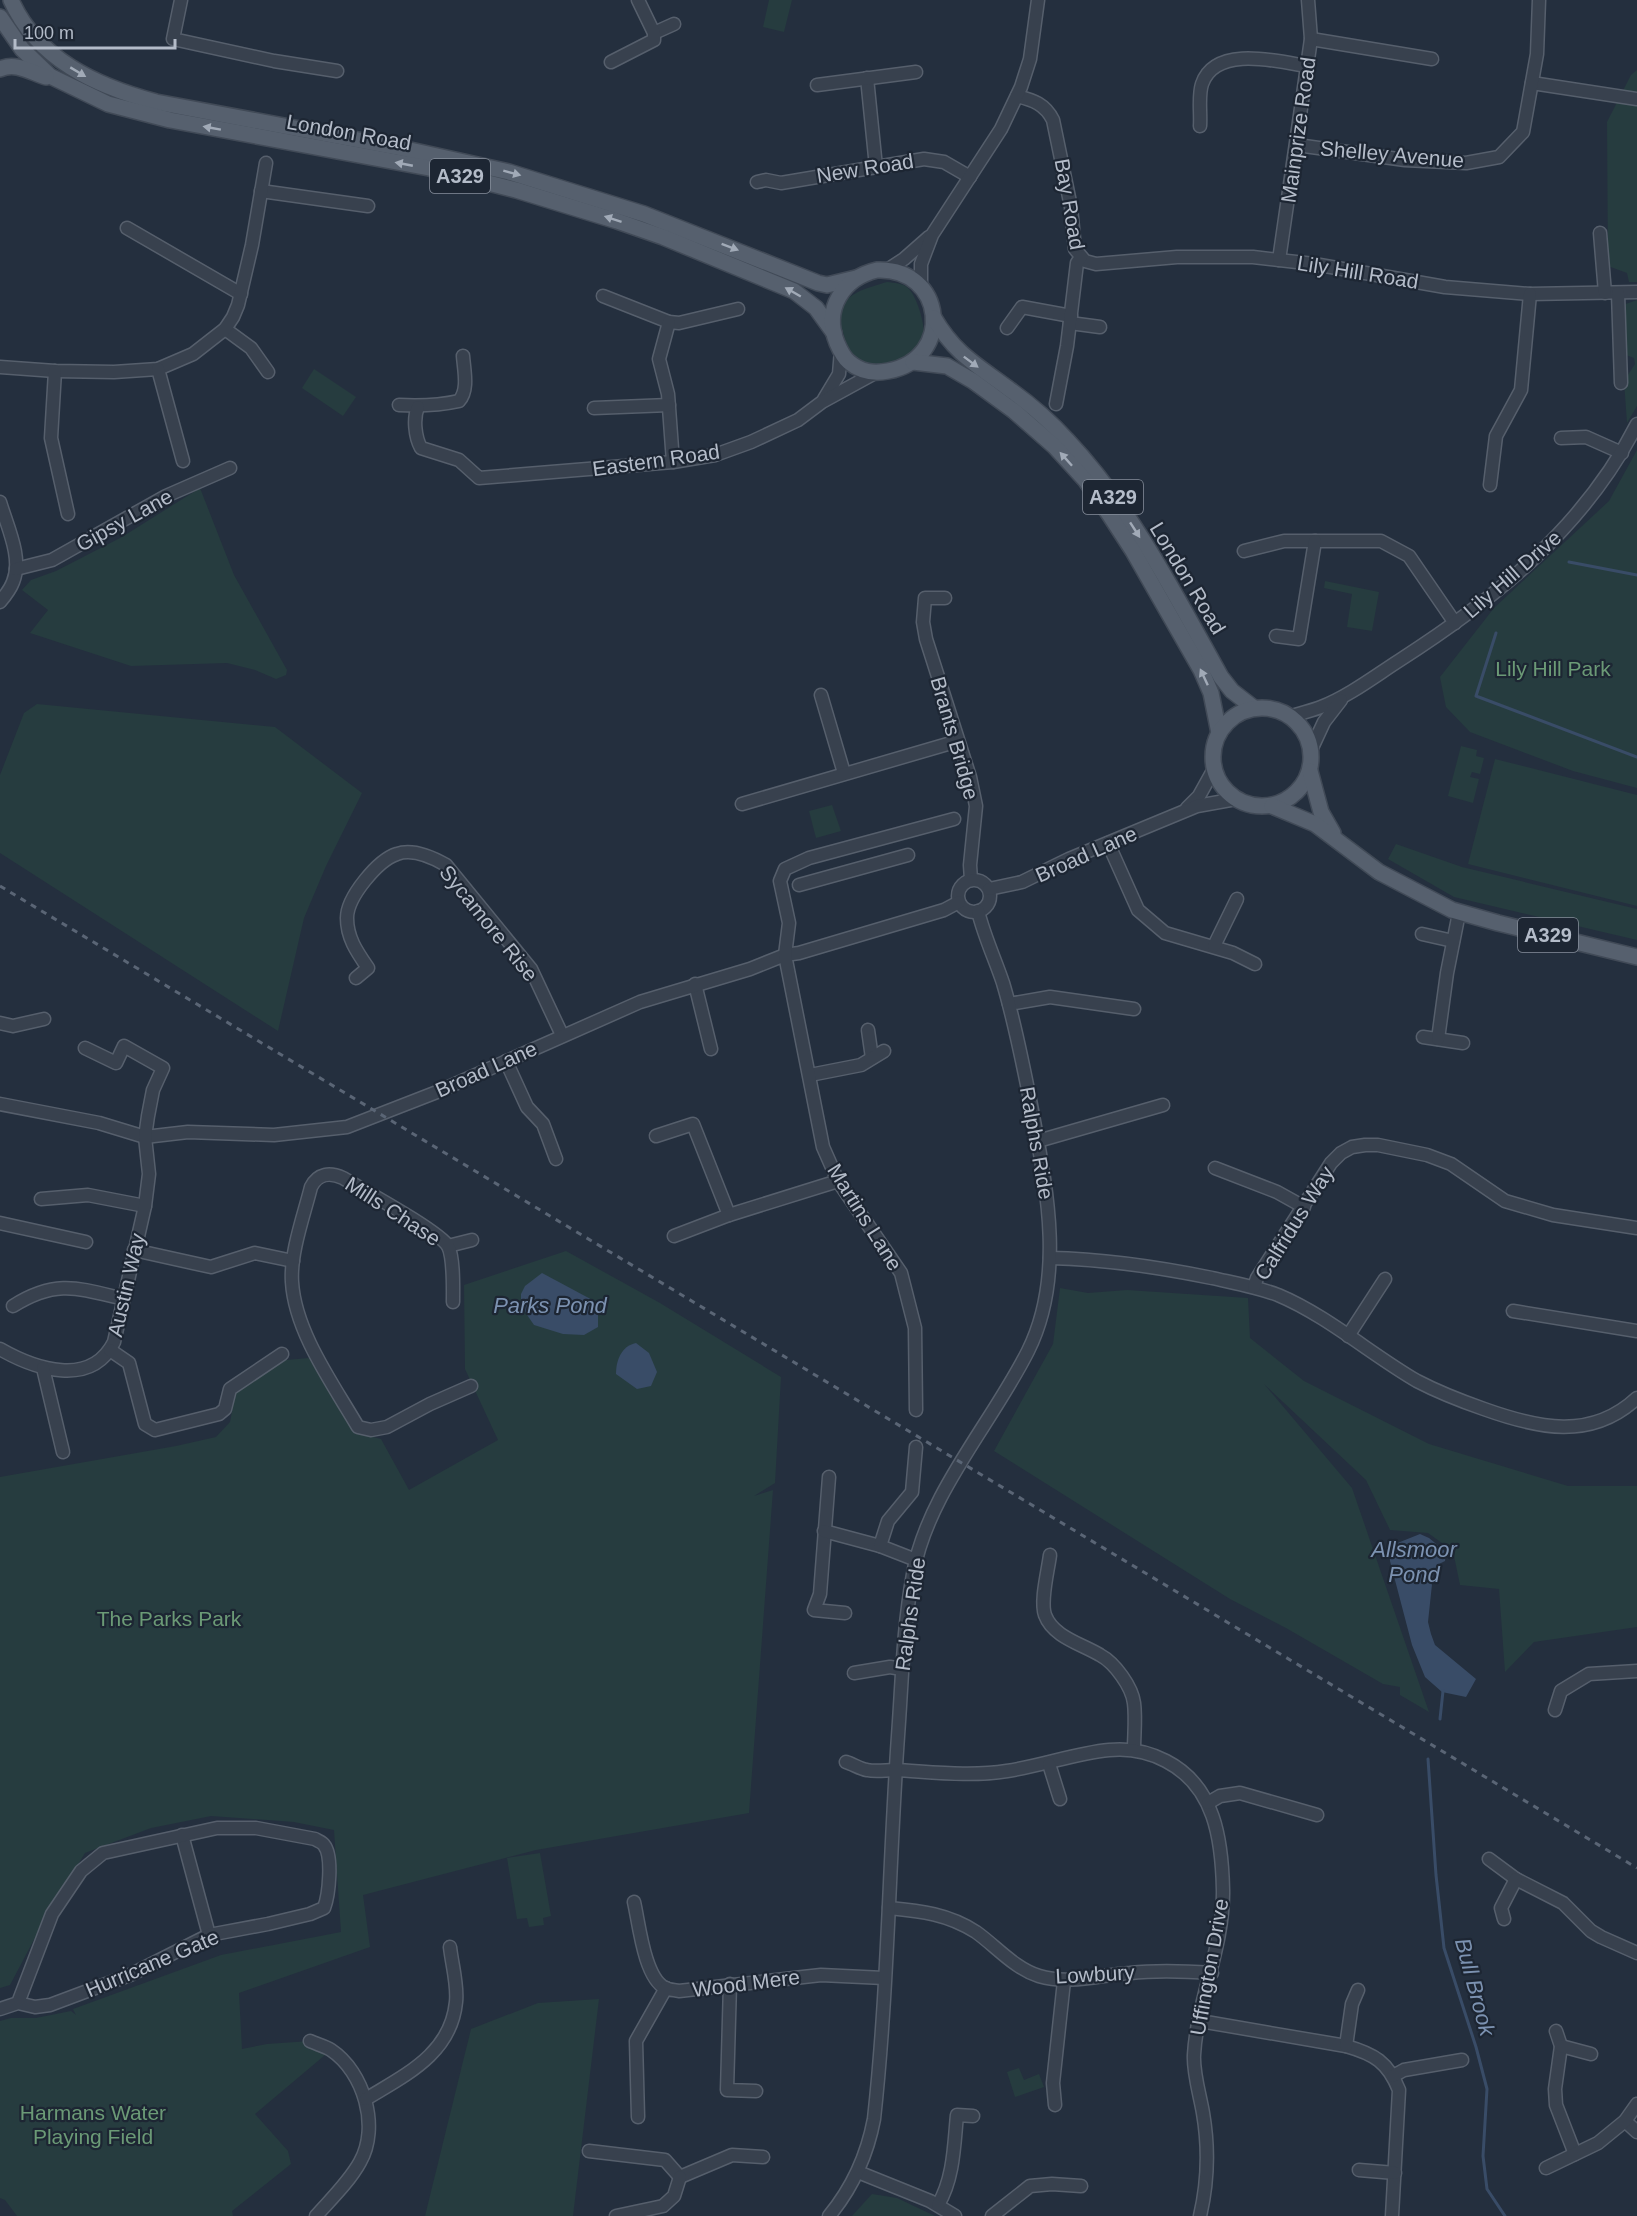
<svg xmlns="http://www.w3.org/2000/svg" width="1637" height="2216" viewBox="0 0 1637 2216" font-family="Helvetica,sans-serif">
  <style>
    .green { fill: #263c3f }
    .water { fill: #394c67 }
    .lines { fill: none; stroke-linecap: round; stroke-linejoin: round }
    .stream { stroke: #394c67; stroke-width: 3 }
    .minor-casing { stroke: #565f6c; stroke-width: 15 }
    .major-casing { stroke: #414a57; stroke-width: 18 }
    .minor { stroke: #38414e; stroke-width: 12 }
    .major { stroke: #56606e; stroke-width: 15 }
    .rail { stroke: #5a6575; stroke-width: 3; stroke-dasharray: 6 6; stroke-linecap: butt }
    .oneway { fill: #a1aab7 }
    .labels { text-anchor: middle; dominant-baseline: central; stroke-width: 4.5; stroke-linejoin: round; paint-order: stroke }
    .shield { fill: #1d2633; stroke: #878f9c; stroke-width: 1.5 }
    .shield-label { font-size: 20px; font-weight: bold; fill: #b4bcc9 }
    .street-label { font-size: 21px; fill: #b4bcc9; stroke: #1d2633 }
    .park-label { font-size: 21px; fill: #6b9a76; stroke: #1d2633 }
    .water-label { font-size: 22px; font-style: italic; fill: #7c92b1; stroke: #1d2633 }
  </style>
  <rect width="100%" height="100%" fill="#242f3e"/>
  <!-- green -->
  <g class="green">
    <polygon points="769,0 792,0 784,32 763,27"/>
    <polygon points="1637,70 1637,282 1629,282 1627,273 1608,266 1607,122 1631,75"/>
    <path d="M887,282C894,283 903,283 908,288C917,296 927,329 923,339C915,360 879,372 861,361C850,355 847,347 844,336C843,330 839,323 839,318C840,293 868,288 887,282Z"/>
    <polygon points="1637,300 1637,406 1627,423 1624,381 1635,364 1634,358 1626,355 1623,305"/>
    <polygon points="314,369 356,397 343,416 302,388"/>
    <polygon points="1637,450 1637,788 1573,771 1470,732 1446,707 1440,677 1494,608 1609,501"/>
    <polygon points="200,488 234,575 287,670 286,675 276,679 255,670 227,663 131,666 30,633 48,610 22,590 31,580 56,571 122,537"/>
    <polygon points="1325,581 1379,592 1372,631 1347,627 1352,594 1324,588"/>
    <polygon points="37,704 275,727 362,793 326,866 304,918 278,1031 0,853 0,775 24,713"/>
    <polygon points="1461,746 1477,750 1476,756 1484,758 1480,774 1472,772 1470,777 1479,779 1473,803 1448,796"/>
    <polygon points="1495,759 1637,795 1637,906 1468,864"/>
    <polygon points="832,805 841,831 816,838 809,811"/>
    <polygon points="1396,844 1462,867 1637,909 1637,940 1454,897 1388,859"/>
    <polygon points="566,1251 660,1303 781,1377 775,1483 754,1496 773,1490 749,1813 536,1850 363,1895 370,1947 239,1993 242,2049 267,2044 310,2041 331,2050 255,2114 288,2151 291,2164 232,2211 233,2216 17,2216 5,2200 0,2198 0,2021 11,2018 36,2018 71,2011 76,2015 73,2009 221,1955 341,1932 334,1830 294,1822 211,1816 151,1828 85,1853 47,1915 10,1985 0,1988 0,1477 176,1446 216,1437 230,1422 236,1391 286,1360 309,1358 354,1432 381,1439 409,1490 498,1440 465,1369 464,1285"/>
    <polygon points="1060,1288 1088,1293 1127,1290 1248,1298 1250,1338 1304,1381 1429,1444 1568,1486 1637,1486 1637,1627 1534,1642 1505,1672 1499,1589 1460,1585 1453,1551 1428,1533 1390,1530 1366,1480 1264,1384 1352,1488 1429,1712 1400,1695 1400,1687 1383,1684 1286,1628 1230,1599 994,1451 1053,1344"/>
    <polygon points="540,1853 551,1916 543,1918 544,1925 529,1927 527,1918 517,1919 507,1858"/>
    <polygon points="599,1999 573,2216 425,2216 471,2029 538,2003"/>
    <polygon points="1019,2068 1024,2080 1039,2074 1044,2087 1015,2097 1007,2072"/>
    <polygon points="872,2194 897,2198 935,2216 852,2216"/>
  </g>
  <!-- water -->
  <g class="water">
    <polygon points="542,1273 598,1303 598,1327 584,1335 563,1334 534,1325 521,1306 521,1294 525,1286"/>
    <path d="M636,1343L649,1353L657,1372L651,1386L637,1389L616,1374C616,1361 621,1346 636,1343Z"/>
    <polygon points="1420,1534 1429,1538 1446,1552 1445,1561 1437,1565 1433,1575 1428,1622 1431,1634 1435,1645 1476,1679 1466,1697 1442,1692 1425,1677 1412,1645 1390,1561 1390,1546"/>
  </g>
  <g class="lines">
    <!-- stream -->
    <g class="stream">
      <polyline points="1569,562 1637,575"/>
      <polyline points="1496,633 1476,696 1637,757"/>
      <polyline points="1440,1719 1443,1691"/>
      <polyline points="1428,1759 1436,1875 1444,1948 1476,2047 1487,2089 1483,2156 1487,2189 1505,2216"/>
    </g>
    <!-- minor casing -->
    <g class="minor-casing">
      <g id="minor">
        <polyline points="181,0 173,39 274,61 337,71"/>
        <polyline points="654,33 674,24"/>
        <polyline points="1311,39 1432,59"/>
        <polyline points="611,62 654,40 654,33 638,0"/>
        <polyline points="867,78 876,167"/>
        <polyline points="1532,83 1637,99"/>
        <polyline points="817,85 916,72"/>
        <path d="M1017,96C1033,100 1045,104 1053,120L1071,207L1075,249L1085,261L1096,264L1177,257H1253L1314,264L1445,287L1530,294L1637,292"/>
        <path d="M1200,126C1201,113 1198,96 1202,84C1215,45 1277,61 1306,66"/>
        <polyline points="1297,145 1405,160 1466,163 1499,157 1523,132 1537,54 1539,0"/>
        <polyline points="757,182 766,180 781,183 924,159 944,162 970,177"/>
        <polyline points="261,191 368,206"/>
        <polyline points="127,228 241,294"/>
        <polyline points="1600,233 1605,293"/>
        <polyline points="1279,260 1311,39 1308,0"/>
        <polyline points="887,270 904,259 929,237"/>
        <polyline points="921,286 921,264 932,235 1001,129 1021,87 1030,59 1038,0"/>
        <polyline points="1618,293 1621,383"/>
        <polyline points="603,296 669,322 679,323 738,309"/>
        <polyline points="669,322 659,359 668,394 673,462"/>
        <polyline points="1070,323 1100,327"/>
        <polyline points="1007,328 1022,307 1071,316"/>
        <polyline points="225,329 251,348 268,372"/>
        <polyline points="0,367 55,371 114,372 158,369 193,354 225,329 233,317 238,305 252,245 266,163"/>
        <polyline points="158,369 183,461"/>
        <polyline points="55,371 51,438 68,514"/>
        <polyline points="824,399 839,374 841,350"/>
        <polyline points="1056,404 1067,346 1077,263 1081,257"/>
        <path d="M399,405C417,406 441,405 459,401C469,390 464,370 463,356"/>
        <path d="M418,407C413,418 415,437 421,448L459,460L479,478L673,462L715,455L751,442L798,420L822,402L875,373"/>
        <polyline points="594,408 669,405"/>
        <polyline points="1561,438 1586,437 1622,453"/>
        <polyline points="1490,485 1496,436 1521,390 1530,294"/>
        <path d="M0,502C7,526 23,558 13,582C10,590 5,596 0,602"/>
        <polyline points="1244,551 1284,541 1381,541 1409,556 1455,623"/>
        <polyline points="16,569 52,560 166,496 230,468"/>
        <polyline points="945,598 925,598 923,622 926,639 970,777 976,806 970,865 971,880"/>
        <polyline points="1276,636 1299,639 1315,541"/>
        <polyline points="821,695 844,773"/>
        <path d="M1290,717C1300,713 1311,711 1321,707C1349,696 1375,676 1400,660C1495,599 1585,527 1637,424"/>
        <polyline points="1311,750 1324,722 1341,700"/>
        <polyline points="742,804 958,741"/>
        <polyline points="1187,808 1199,796 1214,769"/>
        <polyline points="1108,843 1138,910 1165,933 1233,953 1255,964"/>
        <circle cx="974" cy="896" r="16"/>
        <polyline points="799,885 908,855"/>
        <polyline points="989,889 1022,882 1069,859 1197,806 1236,799"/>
        <polyline points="1422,934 1453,941"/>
        <polyline points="1214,946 1237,899"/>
        <path d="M356,978L368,968C357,952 347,938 347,918C347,897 378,860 397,854C413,848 432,857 446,865L531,969L562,1035"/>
        <polyline points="695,984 711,1049"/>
        <polyline points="1009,1004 1050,997 1134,1009"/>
        <polyline points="0,1023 13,1026 44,1019"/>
        <polyline points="868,1030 872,1058"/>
        <polyline points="1423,1037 1463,1043"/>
        <polyline points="1438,1039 1447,973 1459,913"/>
        <polyline points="506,1061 527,1107 543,1124 556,1159"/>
        <polyline points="810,1075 861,1065 884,1051"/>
        <polyline points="0,1104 99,1123 145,1137 188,1132 274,1135 347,1127 437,1092 640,1002 750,969 785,955 799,953 944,910 959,902"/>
        <polyline points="656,1136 693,1124 729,1215"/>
        <polyline points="1038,1141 1163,1105"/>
        <polyline points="1215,1168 1277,1192 1304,1207"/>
        <polyline points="41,1199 88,1195 145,1206"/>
        <polyline points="0,1223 86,1242"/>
        <polyline points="674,1236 729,1215 838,1181"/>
        <polyline points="448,1246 472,1240"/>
        <polyline points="134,1250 211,1267 255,1253 293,1261"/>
        <path d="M1050,1258C1105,1259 1158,1267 1212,1278C1234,1283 1257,1287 1278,1295C1326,1315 1372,1355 1417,1381C1438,1392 1461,1401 1484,1409C1537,1428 1591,1441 1637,1398"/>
        <polyline points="1254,1287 1257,1278 1331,1163 1341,1153 1352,1147 1365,1145 1378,1145 1427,1155 1451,1164 1505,1201 1553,1215 1637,1228"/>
        <path d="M453,1302C453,1288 454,1258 448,1246C439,1231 363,1190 343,1178C330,1172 318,1173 311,1187C304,1215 290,1253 292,1282C295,1332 333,1384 358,1427L371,1430L387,1427L430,1404L471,1386"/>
        <path d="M13,1306C56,1279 78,1288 124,1299"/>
        <polyline points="1513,1311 1637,1331"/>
        <polyline points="1348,1336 1385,1279"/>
        <path d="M0,1349C35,1369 91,1388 114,1342L145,1206L149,1174L145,1137L148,1116L153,1090L163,1068L124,1046L116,1063L85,1048"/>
        <polyline points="110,1350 129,1363 145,1424 155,1430 219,1414 225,1409 230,1389 282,1354"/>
        <polyline points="43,1368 63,1452"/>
        <polyline points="916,1410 915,1328 901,1273 838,1181 823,1147 785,955 789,923 780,881 785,869 809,858 954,819"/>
        <polyline points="829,1477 820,1594 814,1610 845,1613"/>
        <polyline points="824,1531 880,1546 916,1560"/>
        <polyline points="880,1546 888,1521 912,1492 916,1447"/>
        <path d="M1050,1555C1048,1571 1040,1601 1045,1615C1053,1637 1082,1644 1100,1655C1115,1663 1132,1687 1134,1703C1136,1718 1134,1735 1134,1750"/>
        <polyline points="854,1673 890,1667 902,1669"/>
        <polyline points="1555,1710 1561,1691 1589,1674 1637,1671"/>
        <path d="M846,1762C853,1764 860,1769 867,1770C876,1772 886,1770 895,1770C932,1772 970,1777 1007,1771C1041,1766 1076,1753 1109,1750C1129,1748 1149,1752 1166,1761C1215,1786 1222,1840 1223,1890C1224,1947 1197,2000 1194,2055C1193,2073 1200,2095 1203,2113C1209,2148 1208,2182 1200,2216"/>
        <polyline points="1049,1764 1060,1799"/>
        <polyline points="1208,1803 1220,1796 1240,1793 1317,1815"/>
        <polyline points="182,1835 209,1935"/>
        <polyline points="1489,1859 1516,1879 1563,1903 1591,1931 1601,1937 1637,1953"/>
        <path d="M634,1902C639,1923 644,1977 665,1988C669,1990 675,1990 679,1991L821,1975L884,1978"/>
        <path d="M889,1908C921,1911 948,1914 976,1932C997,1947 1014,1968 1039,1976C1069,1985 1100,1975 1130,1973C1157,1970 1184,1971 1212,1973"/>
        <polyline points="1504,1919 1501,1908 1516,1879"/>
        <polyline points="730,1984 727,2090 756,2091"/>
        <path d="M0,2009L18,2003L35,2007L50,2005L130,1975L209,1935L268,1924L310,1914L324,1908C329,1895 333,1856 324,1845C322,1842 318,1841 315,1839L256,1828H217L103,1853L81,1871L52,1914L18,2003"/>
        <path d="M1200,2021L1346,2046C1374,2054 1388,2062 1399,2090L1392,2216"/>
        <polyline points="1556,2031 1561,2046 1555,2089 1556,2105 1575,2154"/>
        <path d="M310,2041C316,2044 325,2046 331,2050C364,2072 380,2127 360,2162C349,2182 331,2199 316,2216"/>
        <polyline points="1346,2046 1352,2004 1358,1990"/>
        <polyline points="1561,2046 1591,2054"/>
        <polyline points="1393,2076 1404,2070 1462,2060"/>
        <path d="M366,2099C405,2075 451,2054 456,2002C458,1985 452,1965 450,1947"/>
        <polyline points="1055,2105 1053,2083 1064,1981"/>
        <polyline points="638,2117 636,2041 666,1988"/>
        <polyline points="1625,2121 1637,2132"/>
        <polyline points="589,2151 665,2160 680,2177"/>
        <polyline points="1546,2168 1598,2143 1625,2121 1637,2104"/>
        <polyline points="1359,2170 1395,2173"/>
        <polyline points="858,2172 930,2201 955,2216"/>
        <polyline points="680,2177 732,2155 763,2157"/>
        <path d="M938,2205C954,2178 954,2145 957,2115L973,2116"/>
        <polyline points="616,2216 663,2206 674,2196 680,2177"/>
        <path d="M829,2216C853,2187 867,2156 874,2119C888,1992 889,1864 898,1736C902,1682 903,1628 913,1574C927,1494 992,1423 1028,1351C1066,1275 1046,1185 1031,1105C1023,1064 1015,1023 1003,983C995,959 984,936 978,911"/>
        <polyline points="992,2216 1030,2186 1052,2184 1081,2186"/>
      </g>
    </g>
    <!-- major casing -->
    <g class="major-casing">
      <g id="major">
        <path d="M11,0C37,59 96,86 156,102L401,148L509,172L644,214L818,283L827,285L856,278"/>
        <polyline points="0,17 22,49 50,76 108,104 170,120 429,168 516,190 617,221 663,237 794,291 816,308 834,333"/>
        <path d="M0,69C16,62 30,72 46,77"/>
        <path d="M877,270C945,267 955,359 888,371C873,374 861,372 849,362C844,358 840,350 837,343C823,309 843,278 877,270Z"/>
        <path d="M934,318C955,354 977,365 1009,389C1030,404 1050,421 1067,440C1132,509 1176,596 1221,677L1232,691L1254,708"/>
        <polyline points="913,362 947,366 973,381 1014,411 1054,446 1086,481 1109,514 1133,551 1201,670 1211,693 1219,733"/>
        <circle cx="1262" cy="757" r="49"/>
        <polyline points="1310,771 1321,812 1333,833"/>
        <polyline points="1272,806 1315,824 1379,872 1452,910 1498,923 1637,957"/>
      </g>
    </g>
    <!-- minor -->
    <use href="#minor" class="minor"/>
    <!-- major -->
    <use href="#major" class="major"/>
    <!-- rail -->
    <polyline class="rail" points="0,886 1637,1868"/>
  </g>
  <!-- one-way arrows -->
  <defs><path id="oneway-solid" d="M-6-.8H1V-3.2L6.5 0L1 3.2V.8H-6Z" transform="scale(1.5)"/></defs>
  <g class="oneway">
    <use href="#oneway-solid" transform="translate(78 72) rotate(31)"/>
    <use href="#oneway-solid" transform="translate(212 128) rotate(-170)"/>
    <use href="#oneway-solid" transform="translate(404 164) rotate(-169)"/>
    <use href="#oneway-solid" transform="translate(512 173) rotate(15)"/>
    <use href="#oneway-solid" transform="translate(613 219) rotate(-162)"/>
    <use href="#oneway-solid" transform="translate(730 247) rotate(21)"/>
    <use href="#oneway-solid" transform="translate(793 292) rotate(-150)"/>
    <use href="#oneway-solid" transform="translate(971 362) rotate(37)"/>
    <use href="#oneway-solid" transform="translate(1066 459) rotate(-132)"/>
    <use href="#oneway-solid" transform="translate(1135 530) rotate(57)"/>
    <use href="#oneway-solid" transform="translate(1204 677) rotate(-115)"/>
  </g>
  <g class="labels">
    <!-- shield labels -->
    <g class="shield">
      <rect x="430" y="159" width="60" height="34" rx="4.5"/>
      <rect x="1083" y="480" width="60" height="34" rx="4.5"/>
      <rect x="1518" y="918" width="60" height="34" rx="4.5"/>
    </g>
    <g class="shield-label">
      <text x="460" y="176">A329</text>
      <text x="1113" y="497">A329</text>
      <text x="1548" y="935">A329</text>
    </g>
    <!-- street labels -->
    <g class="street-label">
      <text transform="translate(1298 130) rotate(-82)">Mainprize Road</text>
      <text transform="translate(349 132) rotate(10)">London Road</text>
      <text transform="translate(1392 154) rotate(5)">Shelley Avenue</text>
      <text transform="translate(865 168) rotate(-9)">New Road</text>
      <text transform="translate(1070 204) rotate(80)">Bay Road</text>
      <text transform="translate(1358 272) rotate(9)">Lily Hill Road</text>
      <text transform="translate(656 460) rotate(-8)">Eastern Road</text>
      <text transform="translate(124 520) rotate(-29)">Gipsy Lane</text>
      <text transform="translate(1512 574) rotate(-41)">Lily Hill Drive</text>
      <text transform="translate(1188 578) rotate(59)">London Road</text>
      <text transform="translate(955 738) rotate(74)">Brants Bridge</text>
      <text transform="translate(1086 854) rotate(-24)">Broad Lane</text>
      <text transform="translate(489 923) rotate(51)">Sycamore Rise</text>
      <text transform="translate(486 1069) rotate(-24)">Broad Lane</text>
      <text transform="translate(1037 1143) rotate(80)">Ralphs Ride</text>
      <text transform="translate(393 1211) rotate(33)">Mills Chase</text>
      <text transform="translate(865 1217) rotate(58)">Martins Lane</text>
      <text transform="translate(1294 1223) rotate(-58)">Calfridus Way</text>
      <text transform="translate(126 1285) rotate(-77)">Austin Way</text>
      <text transform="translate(910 1614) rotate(-82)">Ralphs Ride</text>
      <text transform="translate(152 1963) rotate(-23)">Hurricane Gate</text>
      <text transform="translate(1209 1967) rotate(-80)">Uffington Drive</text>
      <text transform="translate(1095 1974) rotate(-3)">Lowbury</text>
      <text transform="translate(746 1983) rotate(-7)">Wood Mere</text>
    </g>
    <!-- park labels -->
    <g class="park-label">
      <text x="1553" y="668">Lily Hill Park</text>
      <text x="169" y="1618">The Parks Park</text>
      <text x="93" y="2112">Harmans Water<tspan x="93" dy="24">Playing Field</tspan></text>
    </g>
    <!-- water labels -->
    <g class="water-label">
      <text x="550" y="1305">Parks Pond</text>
      <text x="1414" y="1549">Allsmoor<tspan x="1414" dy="25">Pond</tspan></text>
      <text transform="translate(1475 1987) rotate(75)">Bull Brook</text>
    </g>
  </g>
  <!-- scale -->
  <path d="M15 39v9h160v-9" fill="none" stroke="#b4bcc9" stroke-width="3"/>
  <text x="24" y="39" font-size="18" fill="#b4bcc9" stroke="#1d2633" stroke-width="4.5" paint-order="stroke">100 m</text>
</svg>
